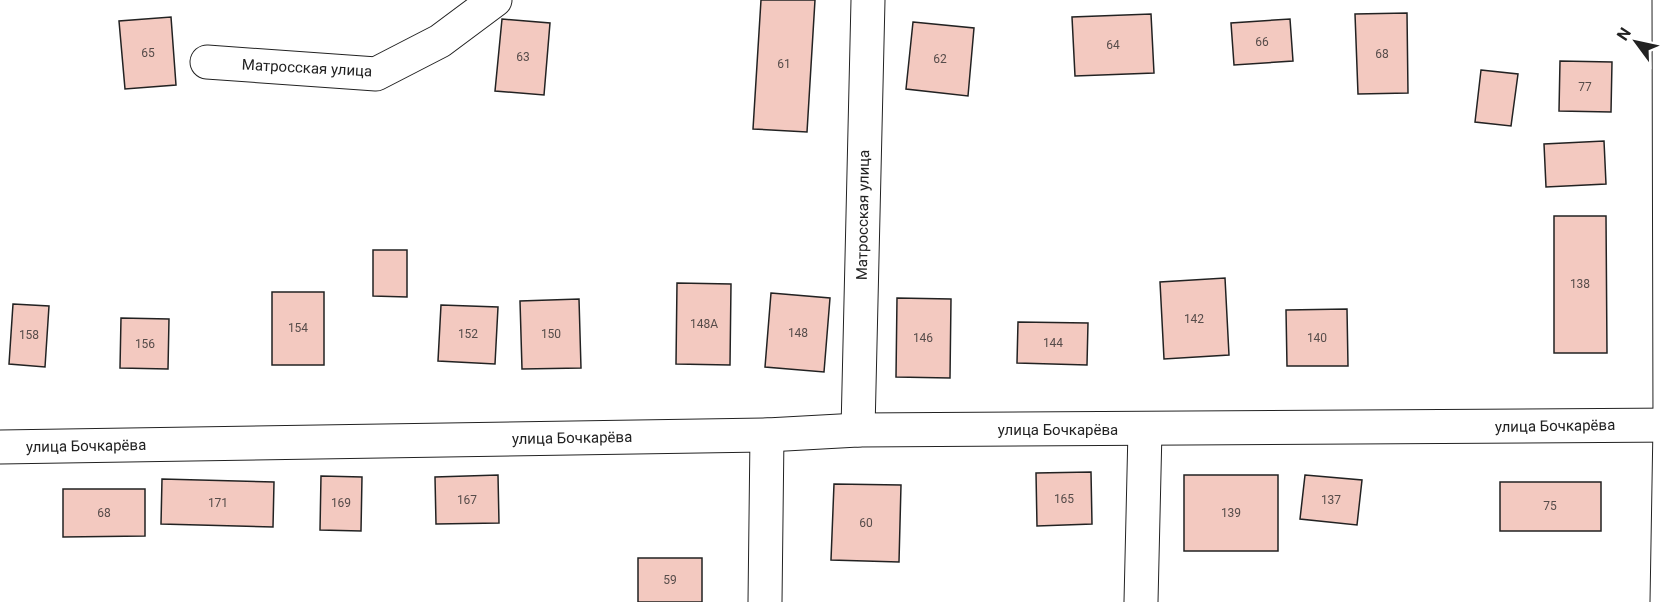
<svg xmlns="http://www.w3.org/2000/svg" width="1678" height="602" viewBox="0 0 1678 602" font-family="Roboto,sans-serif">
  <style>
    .building { fill: #f3c9c0; stroke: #222; stroke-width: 1.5 }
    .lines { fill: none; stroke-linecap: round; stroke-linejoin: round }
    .minor-casing { stroke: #222; stroke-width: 35 }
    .minor { stroke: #fff; stroke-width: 33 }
    .labels { text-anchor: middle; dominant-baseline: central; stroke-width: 4.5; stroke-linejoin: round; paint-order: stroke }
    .number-label { font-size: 12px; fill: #564c4a }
    .street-label { font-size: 15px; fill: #222; stroke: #fff }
  </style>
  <rect width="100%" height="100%" fill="#fff"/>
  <!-- building -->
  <g class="building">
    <polygon points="761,0 815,0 807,132 753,129"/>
    <polygon points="1407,13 1408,93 1358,94 1355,14"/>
    <polygon points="1151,14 1154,73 1075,76 1072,17"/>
    <polygon points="171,17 176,85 125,89 119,21"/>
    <polygon points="502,19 550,23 544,95 495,91"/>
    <polygon points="1290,19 1293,61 1234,65 1231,23"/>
    <polygon points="913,22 974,28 968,96 906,89"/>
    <polygon points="1560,61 1612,62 1611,112 1559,111"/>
    <polygon points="1481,70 1518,74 1511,126 1475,122"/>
    <polygon points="1604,141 1606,184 1546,187 1544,144"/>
    <polygon points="1554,216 1606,216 1607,353 1554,353"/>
    <polygon points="373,250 407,250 407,297 373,296"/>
    <polygon points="1225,278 1229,355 1164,359 1160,282"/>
    <polygon points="677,283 731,284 730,365 676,364"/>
    <rect x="272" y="292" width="52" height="73"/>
    <polygon points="771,293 830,298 824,372 765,367"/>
    <polygon points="897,298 951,299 950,378 896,377"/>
    <polygon points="579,299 581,368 522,369 520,301"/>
    <polygon points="13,304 49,306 45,367 9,364"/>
    <polygon points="441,305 498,307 495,364 438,361"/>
    <polygon points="1347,309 1348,366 1287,366 1286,310"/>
    <polygon points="121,318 169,319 168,369 120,368"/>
    <polygon points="1018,322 1088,323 1087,365 1017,363"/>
    <polygon points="1091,472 1092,524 1037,526 1036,473"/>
    <polygon points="498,475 499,523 436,524 435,477"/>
    <rect x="1184" y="475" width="94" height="76"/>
    <polygon points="1305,475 1362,480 1357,525 1300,519"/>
    <polygon points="321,476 362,477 361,531 320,530"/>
    <polygon points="162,479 274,482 273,527 161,524"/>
    <rect x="1500" y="482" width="101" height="49"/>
    <polygon points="834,484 901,485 899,562 831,560"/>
    <polygon points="63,489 145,489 145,536 63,537"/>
    <rect x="638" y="558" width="64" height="44"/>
  </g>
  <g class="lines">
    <!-- minor casing -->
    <g class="minor-casing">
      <g id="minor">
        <polyline points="207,62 376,74 440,41 495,0"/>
        <polyline points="858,430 868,0"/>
        <polyline points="0,447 767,435 858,430 1678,425"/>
        <polyline points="765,602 767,435"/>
        <polyline points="1141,602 1145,430"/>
        <polyline points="1667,602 1670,425 1669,0"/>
      </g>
    </g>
    <!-- minor -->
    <use href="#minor" class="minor"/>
  </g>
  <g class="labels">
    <!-- number labels -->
    <g class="number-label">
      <text x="1262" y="42">66</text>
      <text x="1113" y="45">64</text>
      <text x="148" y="53">65</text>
      <text x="1382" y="54">68</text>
      <text x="523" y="57">63</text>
      <text x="940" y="59">62</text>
      <text x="784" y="64">61</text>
      <text x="1585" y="87">77</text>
      <text x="1580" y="284">138</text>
      <text x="1194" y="319">142</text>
      <text x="704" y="324">148А</text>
      <text x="298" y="328">154</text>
      <text x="798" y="333">148</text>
      <text x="468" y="334">152</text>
      <text x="551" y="334">150</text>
      <text x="29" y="335">158</text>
      <text x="923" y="338">146</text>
      <text x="1317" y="338">140</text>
      <text x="1053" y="343">144</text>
      <text x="145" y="344">156</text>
      <text x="1064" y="499">165</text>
      <text x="467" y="500">167</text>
      <text x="1331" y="500">137</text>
      <text x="218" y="503">171</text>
      <text x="341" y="503">169</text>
      <text x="1550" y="506">75</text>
      <text x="104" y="513">68</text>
      <text x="1231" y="513">139</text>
      <text x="866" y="523">60</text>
      <text x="670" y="580">59</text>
    </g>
    <!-- street labels -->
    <g class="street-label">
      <text transform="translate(307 68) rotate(3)">Матросская улица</text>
      <text transform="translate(863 215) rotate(-89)">Матросская улица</text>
      <text transform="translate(1555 426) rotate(-1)">улица Бочкарёва</text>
      <text x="1058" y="430">улица Бочкарёва</text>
      <text transform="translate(572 438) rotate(-1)">улица Бочкарёва</text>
      <text transform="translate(86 446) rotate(-1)">улица Бочкарёва</text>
    </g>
  </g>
  <!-- north arrow -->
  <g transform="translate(1636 42) rotate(303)" stroke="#ffffff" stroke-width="4.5" paint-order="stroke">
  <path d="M0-4.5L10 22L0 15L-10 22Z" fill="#222222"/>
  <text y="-9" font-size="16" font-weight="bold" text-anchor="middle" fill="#222222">N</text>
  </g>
</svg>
